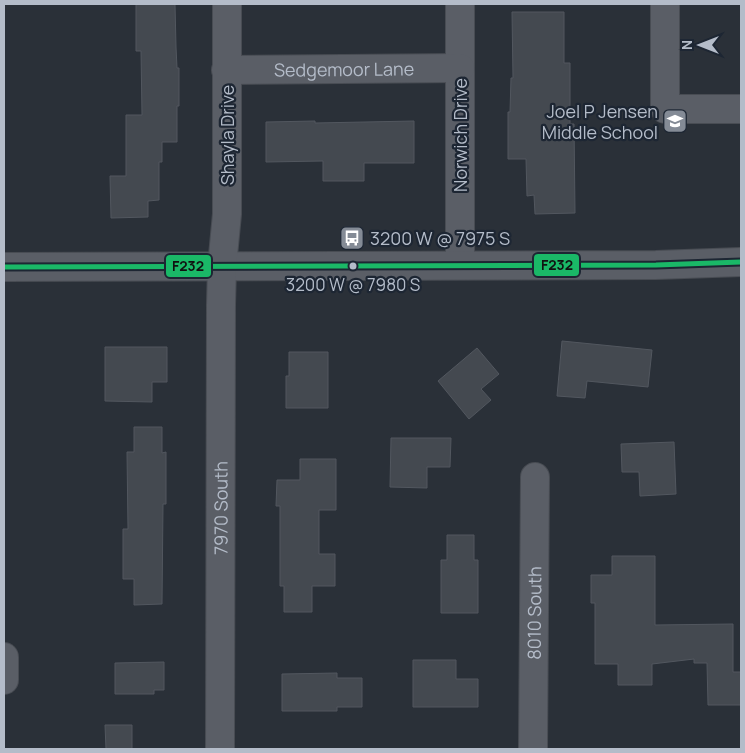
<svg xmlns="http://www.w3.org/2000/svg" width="745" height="753" viewBox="0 0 745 753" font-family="Manrope,sans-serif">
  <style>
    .building { fill: #444950; stroke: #52575f }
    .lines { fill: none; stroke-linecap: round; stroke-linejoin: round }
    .minor-casing { stroke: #484c53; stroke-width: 30 }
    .minor { stroke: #5a5e66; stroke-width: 28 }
    .bus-1-casing { stroke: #1d2633; stroke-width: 9 }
    .bus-1 { stroke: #1ab867; stroke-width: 5 }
    .bus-dot { fill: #b4bcc9; stroke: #1d2633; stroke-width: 2 }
    .labels { text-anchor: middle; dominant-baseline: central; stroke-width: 4.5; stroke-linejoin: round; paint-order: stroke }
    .bus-label { font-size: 17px; fill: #b4bcc9; stroke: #1d2633 }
    .street-label { font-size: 18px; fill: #b4bcc9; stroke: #1d2633 }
    .poi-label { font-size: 18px; fill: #b4bcc9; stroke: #1d2633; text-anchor: end }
    .line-badge { stroke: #1d2633; stroke-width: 2 }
    .pale-badge-label { font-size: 14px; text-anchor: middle; font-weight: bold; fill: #111 }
  </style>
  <rect width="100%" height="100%" fill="#2a3038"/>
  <!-- building -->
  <g class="building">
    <polygon points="136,4 175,4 176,47 177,68 179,68 179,106 177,106 177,142 162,142 162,162 159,162 159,200 148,201 148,217 111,218 110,176 126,176 126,115 142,115 141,51 136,51"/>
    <polygon points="512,12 564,12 564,63 570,63 570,124 574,124 575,213 535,214 534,195 527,196 526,159 508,159 508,112 510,112 511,78 513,78"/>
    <polygon points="315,121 315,123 414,121 414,163 364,163 364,181 323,181 323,161 266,162 266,122"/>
    <polygon points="562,341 652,350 648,387 587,381 585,398 557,396"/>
    <polygon points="105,347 167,347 167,382 152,382 152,402 105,401"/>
    <polygon points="477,348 499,374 481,389 491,400 469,419 438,381"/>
    <polygon points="289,352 328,352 328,408 286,408 286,376 289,376"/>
    <polygon points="134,427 162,427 162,453 166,452 166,504 163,504 162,604 134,605 134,579 123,579 123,529 128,529 127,452 134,452"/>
    <polygon points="391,438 451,438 450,467 427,467 427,488 390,487"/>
    <polygon points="674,442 676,494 640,496 639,472 622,472 621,444"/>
    <polygon points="300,459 336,459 336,510 319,510 319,554 335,554 335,586 312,586 312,612 284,612 284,586 280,586 280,506 276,506 277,480 300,480"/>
    <polygon points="447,535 474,535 474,560 478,560 478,613 441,613 441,560 447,560"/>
    <polygon points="612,556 655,556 655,625 733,624 733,672 741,672 741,705 708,705 707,663 694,663 694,659 652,664 652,685 618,685 618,664 595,664 595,603 591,603 591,575 612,575"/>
    <polygon points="413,660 456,660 456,679 478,679 478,707 413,707"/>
    <polygon points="164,662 164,690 154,690 154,694 115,694 115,663"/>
    <polygon points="337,673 337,678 362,678 362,707 337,707 337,711 282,711 282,674"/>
    <polygon points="105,725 132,725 132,749 106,749"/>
  </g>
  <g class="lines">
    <!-- minor casing -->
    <g class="minor-casing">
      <g id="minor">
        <polyline points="460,4 460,265"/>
        <polyline points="665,4 665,109 741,109"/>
        <path id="s1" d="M226,70L460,68"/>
        <polyline points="4,267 656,265 741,262"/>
        <polyline points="4,657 4,680"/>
        <path id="s2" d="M220,749L221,305L222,266L227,214V4"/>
        <path id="s3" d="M533,749L535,477"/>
      </g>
    </g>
    <!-- minor -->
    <use href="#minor" class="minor"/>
    <!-- bus-1 casing -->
    <g class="bus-1-casing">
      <polyline id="bus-1" points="4,267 656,265 741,262"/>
    </g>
    <!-- bus-1 -->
    <use href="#bus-1" class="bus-1"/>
  </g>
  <!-- icons -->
  <defs>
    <g id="school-square" transform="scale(1.25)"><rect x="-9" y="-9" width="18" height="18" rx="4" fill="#848b96" stroke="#1d2633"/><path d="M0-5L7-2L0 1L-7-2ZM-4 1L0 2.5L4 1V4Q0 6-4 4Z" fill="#fff"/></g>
    <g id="bus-square" transform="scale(1.25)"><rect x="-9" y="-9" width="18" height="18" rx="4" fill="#848b96" stroke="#1d2633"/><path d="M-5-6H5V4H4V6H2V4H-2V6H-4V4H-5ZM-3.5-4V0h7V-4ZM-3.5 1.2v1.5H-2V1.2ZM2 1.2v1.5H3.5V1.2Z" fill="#fff"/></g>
  </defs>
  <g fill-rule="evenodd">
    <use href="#school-square" x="675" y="121"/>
    <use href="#bus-square" x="352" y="238"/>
  </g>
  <!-- markers -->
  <circle class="bus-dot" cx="353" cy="266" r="4.5"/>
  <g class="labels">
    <!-- bus labels -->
    <g class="bus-label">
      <text x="353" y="284">3200 W @ 7980 S</text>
    </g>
    <!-- street labels -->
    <g class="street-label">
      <text stroke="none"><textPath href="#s1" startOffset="118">Sedgemoor Lane</textPath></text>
      <text transform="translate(227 135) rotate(-90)">Shayla Drive</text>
      <text transform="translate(460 135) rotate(-90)">Norwich Drive</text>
      <text stroke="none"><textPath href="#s2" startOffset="241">7970 South</textPath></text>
      <text stroke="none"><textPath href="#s3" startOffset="136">8010 South</textPath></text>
    </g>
    <!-- poi labels -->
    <g class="poi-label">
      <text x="658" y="111">Joel P Jensen<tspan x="658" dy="21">Middle School</tspan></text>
      <text x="370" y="238" text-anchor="start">3200 W @ 7975 S</text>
    </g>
  </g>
  <g class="line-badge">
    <rect x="533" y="253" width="47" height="24" rx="5" fill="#1ab867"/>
    <rect x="165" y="254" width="47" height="24" rx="5" fill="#1ab867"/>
  </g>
  <g class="pale-badge-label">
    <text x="557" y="270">F232</text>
    <text x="188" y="271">F232</text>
  </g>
  <!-- border -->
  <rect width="745" height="753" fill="none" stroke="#b4bcc9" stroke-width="10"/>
  <!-- north arrow -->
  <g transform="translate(700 45) rotate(270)" stroke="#1d2633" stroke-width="4" paint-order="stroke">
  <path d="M0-4L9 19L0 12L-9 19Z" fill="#b4bcc9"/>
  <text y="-8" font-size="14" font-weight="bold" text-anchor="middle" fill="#b4bcc9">N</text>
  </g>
</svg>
